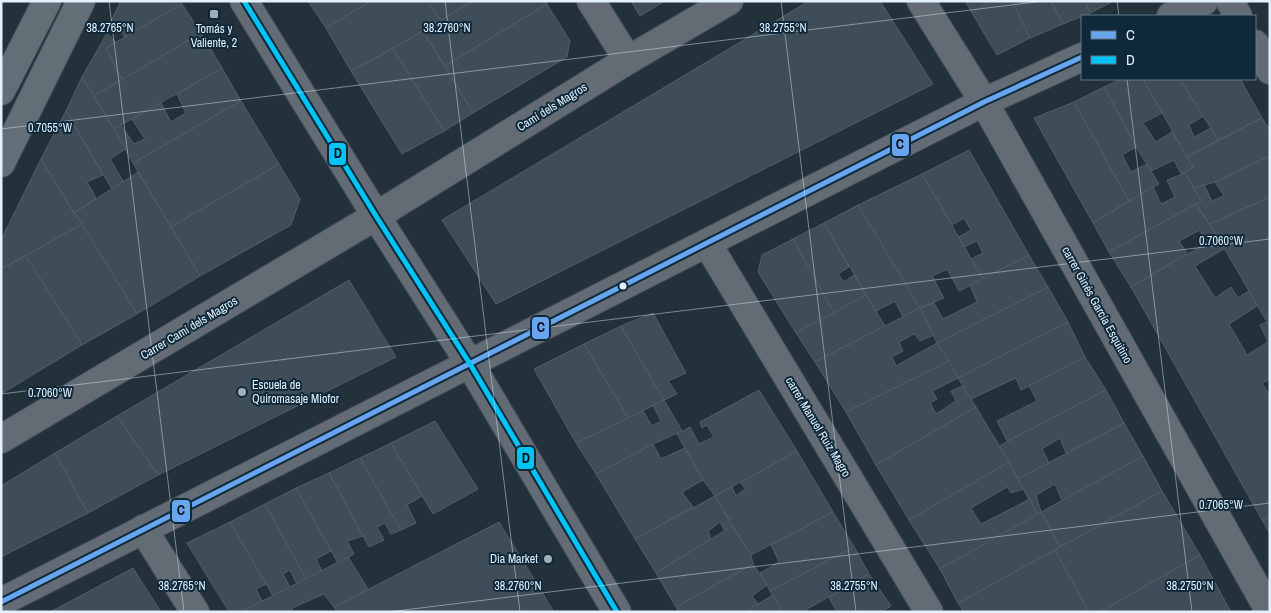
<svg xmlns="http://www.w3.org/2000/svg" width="1271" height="613" viewBox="0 0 1271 613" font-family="'Archivo Narrow',sans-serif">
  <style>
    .building { fill: #3e4d58; stroke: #525e66 }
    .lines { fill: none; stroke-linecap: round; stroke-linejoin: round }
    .street-casing { stroke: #404c55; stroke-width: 30 }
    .secondary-casing { stroke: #404c55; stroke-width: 30 }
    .street { stroke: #636c74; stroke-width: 28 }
    .secondary { stroke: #636f77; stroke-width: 28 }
    .bus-1-casing { stroke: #0f293a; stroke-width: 9 }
    .bus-2-casing { stroke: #0f293a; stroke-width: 9 }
    .bus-1 { stroke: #67a5ef; stroke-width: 5 }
    .bus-2 { stroke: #00c4f6; stroke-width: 5 }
    .ticks { fill: none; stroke: #e2f1fd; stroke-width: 1; stroke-opacity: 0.45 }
    .poi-dot { fill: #9faeb9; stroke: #0f293a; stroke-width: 2 }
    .bus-dot { fill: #e2f1fd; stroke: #0f293a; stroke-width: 2 }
    .labels { text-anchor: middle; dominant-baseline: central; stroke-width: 4; stroke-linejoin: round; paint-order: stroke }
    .poi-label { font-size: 12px; fill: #e2f1fd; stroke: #0f293a }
    .street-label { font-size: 12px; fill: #e2f1fd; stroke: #0f293a }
    .ticks-label { font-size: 12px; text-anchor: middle; fill: #e2f1fd; stroke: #0f293a; stroke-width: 4; stroke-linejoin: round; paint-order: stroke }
    .line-badge { stroke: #0f293a; stroke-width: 2 }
    .pale-badge-label { font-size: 14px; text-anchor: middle; font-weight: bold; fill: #111 }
  </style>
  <rect width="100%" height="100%" fill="#23313b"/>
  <!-- building -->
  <g class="building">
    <polygon points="121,1 181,1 182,4 125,37 111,21"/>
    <polygon points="308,1 371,1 326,28"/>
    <polygon points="371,1 428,1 441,21 351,71 326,28"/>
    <polygon points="428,1 473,1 441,21"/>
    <polygon points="473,1 545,1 547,4 445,66 423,31"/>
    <polygon points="631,1 665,1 640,16"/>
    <polygon points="809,1 880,1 933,84 496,304 442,220"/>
    <polygon points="965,1 990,1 972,13"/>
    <polygon points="990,1 1012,1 1030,38 997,55 972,13"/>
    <polygon points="1012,1 1051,1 1063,24 1030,38"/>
    <polygon points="1051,1 1085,1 1090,13 1063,24"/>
    <polygon points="1085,1 1114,1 1090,13"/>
    <polygon points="182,4 201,33 122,80 106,48"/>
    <polygon points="547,4 570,41 567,57 473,113 445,66"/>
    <polygon points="423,31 473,113 444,131 393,49"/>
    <polygon points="107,33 116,42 106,48 122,80 94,96 82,77"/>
    <polygon points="201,33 222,68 114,129 94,96"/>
    <polygon points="393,49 444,131 402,154 351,71"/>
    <polygon points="222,68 241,101 133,163 114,129 121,125 134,144 145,139 132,119 161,103 171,122 186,113 177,94"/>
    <polygon points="82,77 126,149 110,159 123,181 112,189 66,111"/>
    <polygon points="1122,79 1143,79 1162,113 1143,123 1156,142 1172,132 1193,167 1181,174 1174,160 1151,171 1136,147 1104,87"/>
    <polygon points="1143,79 1180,79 1203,116 1189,125 1194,137 1211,128 1218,140 1187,157"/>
    <polygon points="1180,79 1240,79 1262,118 1218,140"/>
    <polygon points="1104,87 1136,147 1122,155 1131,172 1147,164 1159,184 1129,201 1074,102"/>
    <polygon points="241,101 279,164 171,227 133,163"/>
    <polygon points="1074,102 1129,201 1093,223 1034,118"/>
    <polygon points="66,111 103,175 87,182 96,198 74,213 41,159"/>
    <polygon points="1262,118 1270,130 1270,156 1215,182 1194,188 1185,173 1193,167 1187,157"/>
    <polygon points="969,150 1029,255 983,279 971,259 983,253 977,241 964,247 959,237 971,230 964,218 952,225 922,174"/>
    <polygon points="1270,156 1270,197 1210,224 1196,204 1201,201 1194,188 1204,185 1212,201 1224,196 1215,182"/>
    <polygon points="41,159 74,213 82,224 1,269 1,240"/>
    <polygon points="279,164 300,199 291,225 200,276 171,227"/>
    <polygon points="138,172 200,276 137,314 82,224 74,213"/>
    <polygon points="1185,173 1201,201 1109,252 1093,223 1153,187 1161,204 1175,197 1167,180"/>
    <polygon points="922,174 983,279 959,291 947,269 932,276 944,298 920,308 858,205"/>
    <polygon points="1270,197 1270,327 1210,224"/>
    <polygon points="1196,204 1217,237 1205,243 1200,230 1179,241 1187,253 1131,287 1109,252"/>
    <polygon points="858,205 920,308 903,317 895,301 876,311 824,223"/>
    <polygon points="824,223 849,267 838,274 844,282 854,275 866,295 834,313 793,239"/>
    <polygon points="82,224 137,314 82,345 26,256"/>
    <polygon points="1217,237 1224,249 1195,266 1215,298 1231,287 1238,298 1249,291 1257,306 1229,324 1247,355 1268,342 1260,325 1267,322 1270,327 1270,379 1262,383 1270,396 1270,515 1262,520 1131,287"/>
    <polygon points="793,239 834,313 796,333 758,272 762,255"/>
    <polygon points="1029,255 1048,287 937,343 920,308 934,303 943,319 977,302 970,285"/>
    <polygon points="26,256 82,345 1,394 1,269"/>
    <polygon points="349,280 396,357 158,475 117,416"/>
    <polygon points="1048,287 1068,322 958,378 937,343"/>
    <polygon points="866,295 885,326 815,362 796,333"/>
    <polygon points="920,308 934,335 920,341 914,334 899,342 903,351 892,357 896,366 937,343 949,361 846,412 815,362"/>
    <polygon points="653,313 686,373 668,381 677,394 664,400 621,326"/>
    <polygon points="1068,322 1085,357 1021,390 1016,378 971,399 958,378"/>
    <polygon points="621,326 664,400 628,418 584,344"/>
    <polygon points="584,344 628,418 576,443 534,369"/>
    <polygon points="1085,357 1106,390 1007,441 997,421 1037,401 1029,386"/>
    <polygon points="949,361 958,378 932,391 937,399 930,403 936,414 956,401 951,391 963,386 976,407 876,465 846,412"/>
    <polygon points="759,390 797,451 715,496 703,480 677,434 690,427 699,444 714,437 707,425 702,428 700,422"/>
    <polygon points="1106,390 1124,423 1066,453 1060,438 1042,449 1049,463 1018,479 999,446"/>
    <polygon points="664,400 682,431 653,444 596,474 576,443 643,411 652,426 661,421 653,406"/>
    <polygon points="976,407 1009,462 909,520 876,465"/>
    <polygon points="117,416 158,475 88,513 55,453"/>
    <polygon points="435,421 478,489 433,514 391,443"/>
    <polygon points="1124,423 1143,456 1062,501 1055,484 1036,495 1041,512 1037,515 1018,479"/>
    <polygon points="391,443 422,496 407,505 416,523 401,530 360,458"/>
    <polygon points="653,444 661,459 685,448 703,480 682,492 693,507 635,539 596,474"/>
    <polygon points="797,451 833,512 751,555 715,496 732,487 736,496 745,489 741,483"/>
    <polygon points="55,453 88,513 1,557 1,486"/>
    <polygon points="1143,456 1162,491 1060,547 1041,512"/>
    <polygon points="360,458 401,530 391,534 385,523 377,527 384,540 369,547 329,473"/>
    <polygon points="1009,462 1023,489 1011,493 1007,487 971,508 981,524 1030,499 1037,515 940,569 909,520"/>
    <polygon points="329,473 363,536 347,541 354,554 338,563 296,488"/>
    <polygon points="296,488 331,551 316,559 322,571 306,579 265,504"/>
    <polygon points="1162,491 1200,555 1100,612 1089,612 1055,550"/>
    <polygon points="715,496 732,526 725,531 720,522 708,531 711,539 656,573 635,539"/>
    <polygon points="265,504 306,579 297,584 290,570 283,574 290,587 273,596 230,522"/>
    <polygon points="833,512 854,547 770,591 760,573 779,562 771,545"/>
    <polygon points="1041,512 1060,547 958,603 940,569"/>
    <polygon points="1270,515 1270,534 1262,520"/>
    <polygon points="230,522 266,584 256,589 262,601 241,612 229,612 187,543"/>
    <polygon points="499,522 554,612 337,612 334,607"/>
    <polygon points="732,526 751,555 753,564 676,607 656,573"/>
    <polygon points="854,547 869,574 802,612 783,612 770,591"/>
    <polygon points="1055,550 1089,612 964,612 958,603"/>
    <polygon points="1200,555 1231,612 1100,612"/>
    <polygon points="348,557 368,589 334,607 324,594 292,608 293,612 241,612"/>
    <polygon points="753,564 767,585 752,596 758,604 744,612 679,612 676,607"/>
    <polygon points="133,568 161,612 50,612"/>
    <polygon points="869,574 891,606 881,612 837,612 829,598"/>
    <polygon points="773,595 783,612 744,612 758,604"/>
  </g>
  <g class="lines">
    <!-- street casing -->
    <g class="street-casing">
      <g id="street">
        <polyline points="244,1 376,216 470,364 617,612"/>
        <polyline points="591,1 628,60"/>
        <polyline points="921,1 984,102 1270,612"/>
        <polyline points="1230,1 1238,16"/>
        <polyline points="1171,16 1204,1"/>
        <polyline points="1255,44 1270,70"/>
        <polyline points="707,243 929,612"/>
        <polyline points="1,439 376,216 628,60 729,1"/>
        <polyline points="143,529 195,612"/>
        <polyline points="1,602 984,102 1082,57"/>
      </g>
    </g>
    <!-- secondary casing -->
    <g class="secondary-casing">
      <g id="secondary">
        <polyline points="1,91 47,1"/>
        <polyline points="1,163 81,1"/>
      </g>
    </g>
    <!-- street -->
    <use href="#street" class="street"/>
    <!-- secondary -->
    <use href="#secondary" class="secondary"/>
    <!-- bus-1 casing -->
    <g class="bus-1-casing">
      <polyline id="bus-1" points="1,602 984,102 1082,57"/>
    </g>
    <!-- bus-2 casing -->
    <g class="bus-2-casing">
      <polyline id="bus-2" points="244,1 376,216 470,364 617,612"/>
    </g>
    <!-- bus-1 -->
    <use href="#bus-1" class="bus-1"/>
    <!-- bus-2 -->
    <use href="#bus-2" class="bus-2"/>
  </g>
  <!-- ticks -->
  <path class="ticks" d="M109,1L184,612M445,1L520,612M781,1L856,612M1117,1L1119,16M1127,79L1192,612M1,129L1044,1M1,394L1270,239M388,612L1270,503"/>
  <!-- markers -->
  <g class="poi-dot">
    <rect x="209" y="9" width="10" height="10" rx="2.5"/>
    <circle cx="242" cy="392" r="5"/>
    <circle cx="548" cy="559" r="5"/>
  </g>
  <circle class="bus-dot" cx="623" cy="286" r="4.5"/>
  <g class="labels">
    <!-- poi labels -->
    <g class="poi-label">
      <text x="214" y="29">Tomás y<tspan x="214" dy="14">Valiente, 2</tspan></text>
      <text x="252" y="385" text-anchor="start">Escuela de<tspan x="252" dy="14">Quiromasaje Miofor</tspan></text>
      <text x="538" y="559" text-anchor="end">Dia Market</text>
    </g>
    <!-- street labels -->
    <g class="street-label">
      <text transform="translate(552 107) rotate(-32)">Camí dels Magros</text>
      <text transform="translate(1097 305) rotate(61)">carrer Ginés García Esquitino</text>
      <text transform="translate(189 328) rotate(-31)">Carrer Camí dels Magros</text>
      <text transform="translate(818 427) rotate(59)">carrer Manuel Ruiz Magro</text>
    </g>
  </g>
  <g class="ticks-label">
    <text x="110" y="32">38.2765°N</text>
    <text x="447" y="32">38.2760°N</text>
    <text x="783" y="32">38.2755°N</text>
    <text x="50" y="132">0.7055°W</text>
    <text x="1221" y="245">0.7060°W</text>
    <text x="50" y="397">0.7060°W</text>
    <text x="1221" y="509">0.7065°W</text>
    <text x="182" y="590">38.2765°N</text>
    <text x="518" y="590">38.2760°N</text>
    <text x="854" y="590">38.2755°N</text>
    <text x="1190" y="590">38.2750°N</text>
  </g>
  <g class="line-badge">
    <rect x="891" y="133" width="19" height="24" rx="5" fill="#67a5ef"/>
    <rect x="328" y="142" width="19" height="24" rx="5" fill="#00c4f6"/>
    <rect x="531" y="316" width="19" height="24" rx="5" fill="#67a5ef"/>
    <rect x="516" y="446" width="19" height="24" rx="5" fill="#00c4f6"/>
    <rect x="171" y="499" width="20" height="24" rx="5" fill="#67a5ef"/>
  </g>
  <g class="pale-badge-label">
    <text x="900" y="149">C</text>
    <text x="338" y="158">D</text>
    <text x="541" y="332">C</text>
    <text x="526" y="463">D</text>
    <text x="181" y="515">C</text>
  </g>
  <!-- border -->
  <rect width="1271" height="613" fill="none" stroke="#e2f1fd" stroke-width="5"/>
  <!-- legend -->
  <rect x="1081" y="15" width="175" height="65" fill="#0f293a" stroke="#637988"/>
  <rect x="1091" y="31" width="25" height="8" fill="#67a5ef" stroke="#637988"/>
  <text x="1126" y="40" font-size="15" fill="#e2f1fd">C</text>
  <rect x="1091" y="56" width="25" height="8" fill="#00c4f6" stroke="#637988"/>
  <text x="1126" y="65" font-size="15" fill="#e2f1fd">D</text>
</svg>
